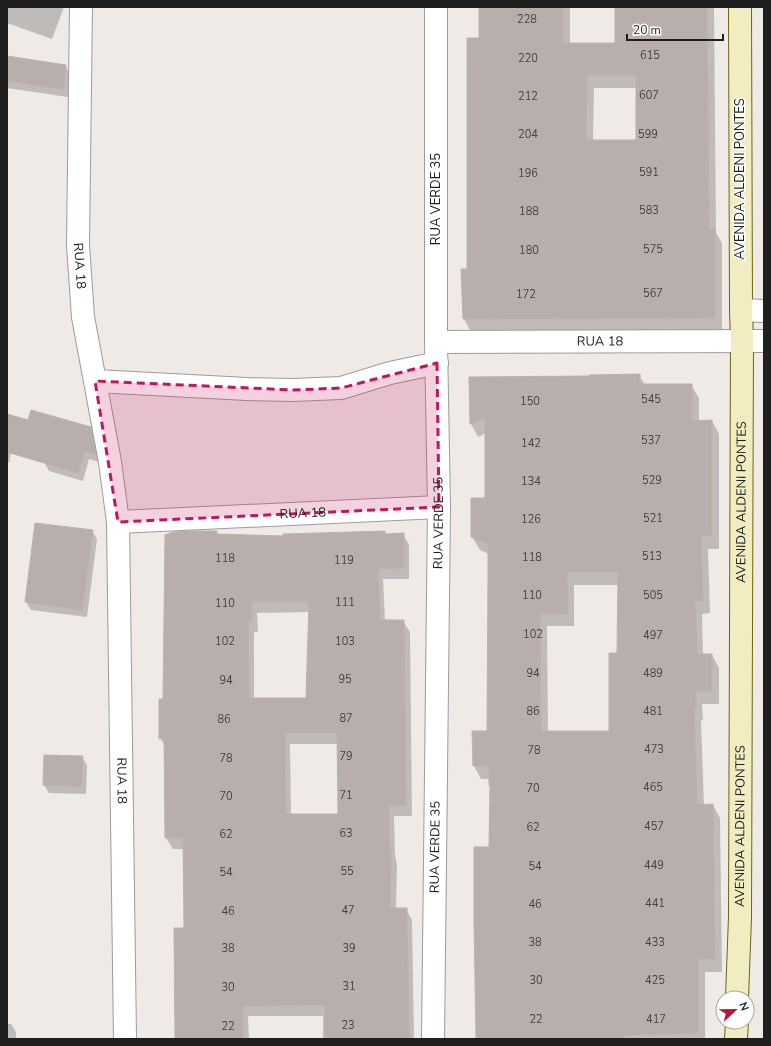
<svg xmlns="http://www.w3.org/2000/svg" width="771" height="1046" viewBox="0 0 771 1046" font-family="'Nunito Sans',sans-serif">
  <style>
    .shadow { fill: #0003; fill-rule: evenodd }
    .building { fill: #b8afac; stroke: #bfb0aa; fill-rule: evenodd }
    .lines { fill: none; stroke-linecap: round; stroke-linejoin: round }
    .minor-casing { stroke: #9c9c9c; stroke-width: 24 }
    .secondary-casing { stroke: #6a6611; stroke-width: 24 }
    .minor { stroke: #fff; stroke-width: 22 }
    .secondary { stroke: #f2edc0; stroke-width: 22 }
    .marked { fill: #c2185b; fill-opacity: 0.2; stroke: #c2185b; stroke-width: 3; stroke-dasharray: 8 5; stroke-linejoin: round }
    .labels { text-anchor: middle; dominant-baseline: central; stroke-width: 3; stroke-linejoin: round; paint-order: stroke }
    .number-label { font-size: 11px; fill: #454342 }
    .street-label { font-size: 13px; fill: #1f1f1f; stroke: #fff }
  </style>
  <rect width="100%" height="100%" fill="#efeae6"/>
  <!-- shadow -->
  <g class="shadow">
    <polygon points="7,7 64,7 52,39 7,23"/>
    <path d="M480,7H570V44H616V7H714L716,233L722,243V331L471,332L464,319L468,270L480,39ZM594,88H637V141H593Z"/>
    <polygon points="7,57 65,66 70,74 68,97 7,88"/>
    <path d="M639,375L645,385H691L699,398V421H712L719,434V549H708L710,613L702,614L703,655H712L719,668V704H702L703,720H701L704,806L713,805L720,818L722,972H705V1039H477L490,848V779H481L474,766L473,732H488L489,554L480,550L472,537L486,499V433L478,437L471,424L470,378ZM574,585H619L618,654L610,732H548L547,626H574Z"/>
    <polygon points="7,422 15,435 9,463 7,462"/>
    <polygon points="90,428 95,437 99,462 89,459 83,481 49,471 44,462"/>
    <polygon points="92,531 97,539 87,617 31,610 26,602"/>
    <path d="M216,532L218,535L284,537L384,532L386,535L403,534L409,545V579H383L385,621H403L410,632L412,816H394L395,853L397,866L396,909H406L412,920L414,1039H323V1016H248L249,1039H176L185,929L184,849H173L166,838V747L160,738L164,700ZM309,612L307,699H254V632H258L257,613ZM290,744H338L339,815H291Z"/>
    <polygon points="82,757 87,765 86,794 49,793 44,785"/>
    <polygon points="7,1024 11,1024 16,1032 16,1039 7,1039"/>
  </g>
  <!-- building -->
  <g class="building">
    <path d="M479,7H563V43H615V7H707L709,229H715V318L463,319L461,269H467V38H479ZM587,75H636V140H586Z"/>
    <polygon points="7,56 66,65 64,89 7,81"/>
    <path d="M640,374V384H692V421L712,420V536H701L703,601H695L697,654H712V691H696V708H694L697,805L713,804L715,959H698V1033L628,1035V1036H624V1039H476L474,922V847H489L490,785H489V766H473L472,731H487L488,574V544L471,537V498H485V418L470,424L469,377L589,376V375ZM567,572H618L617,653H609V731H541L540,614H568Z"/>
    <polygon points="31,410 91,427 95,452 95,454 85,451 78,473 7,452 7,414 28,420"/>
    <polygon points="35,523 93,530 82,610 25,602"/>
    <path d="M194,531H217V534L283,536V534L385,531V534L404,533V568L378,569L380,620H404L406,805L389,806V842L391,855L390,908H407L409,1039H325V1005L243,1006V1039H175L174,928H184L183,838H165L164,738L159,739V699H163L165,535L173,532ZM252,602H309L306,698H249L248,621H252ZM285,733H337L338,814H286Z"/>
    <polygon points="44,755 83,756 81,786 43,785"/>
  </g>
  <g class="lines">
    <!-- minor casing -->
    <g class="minor-casing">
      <g id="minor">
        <path id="s1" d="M81,7L78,245L83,317L110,462L118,522L125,1039"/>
        <polyline points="741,310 764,311"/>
        <path id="s2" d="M436,342L764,341"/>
        <polyline points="95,381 247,389 293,390 341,388 390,373 437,363"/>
        <path id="s3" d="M118,522L439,507"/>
        <path id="s4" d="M433,1039L439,507L436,342V7"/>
      </g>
    </g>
    <!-- secondary casing -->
    <g class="secondary-casing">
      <g id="secondary">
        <path id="s5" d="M737,998L740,917L742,341L741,310L740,7"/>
        <polyline points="736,1039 737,1022"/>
      </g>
    </g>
    <!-- minor -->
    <use href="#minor" class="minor"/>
    <!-- secondary -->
    <use href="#secondary" class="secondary"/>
  </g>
  <!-- marked area -->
  <path class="marked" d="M437,363L439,507L118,522L95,381L293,390L341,388Z"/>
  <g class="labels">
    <!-- number labels -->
    <g class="number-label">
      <text x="527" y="19">228</text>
      <text x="650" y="55">615</text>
      <text x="528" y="58">220</text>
      <text x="649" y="95">607</text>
      <text x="528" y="96">212</text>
      <text x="528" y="134">204</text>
      <text x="648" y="134">599</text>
      <text x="649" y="172">591</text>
      <text x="528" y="173">196</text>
      <text x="649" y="210">583</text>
      <text x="529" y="211">188</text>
      <text x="653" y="249">575</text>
      <text x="529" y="250">180</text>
      <text x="653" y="293">567</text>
      <text x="526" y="294">172</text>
      <text x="651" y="399">545</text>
      <text x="530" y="401">150</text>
      <text x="651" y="440">537</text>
      <text x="531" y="443">142</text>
      <text x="652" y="480">529</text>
      <text x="531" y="481">134</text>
      <text x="653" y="518">521</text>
      <text x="531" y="519">126</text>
      <text x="652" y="556">513</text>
      <text x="532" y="557">118</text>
      <text x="225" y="558">118</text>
      <text x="344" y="560">119</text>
      <text x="532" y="595">110</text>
      <text x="653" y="595">505</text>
      <text x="345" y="602">111</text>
      <text x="225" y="603">110</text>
      <text x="533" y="634">102</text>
      <text x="653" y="635">497</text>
      <text x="225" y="641">102</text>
      <text x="345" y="641">103</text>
      <text x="533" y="673">94</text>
      <text x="653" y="673">489</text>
      <text x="345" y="679">95</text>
      <text x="226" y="680">94</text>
      <text x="533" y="711">86</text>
      <text x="653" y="711">481</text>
      <text x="346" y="718">87</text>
      <text x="224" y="719">86</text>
      <text x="654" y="749">473</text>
      <text x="534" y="750">78</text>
      <text x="346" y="756">79</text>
      <text x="226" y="758">78</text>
      <text x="653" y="787">465</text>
      <text x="533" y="788">70</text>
      <text x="346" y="795">71</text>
      <text x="226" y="796">70</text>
      <text x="654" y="826">457</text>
      <text x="533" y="827">62</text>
      <text x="346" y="833">63</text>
      <text x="226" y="834">62</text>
      <text x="654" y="865">449</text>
      <text x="535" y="866">54</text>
      <text x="347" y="871">55</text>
      <text x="226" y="872">54</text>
      <text x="655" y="903">441</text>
      <text x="535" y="904">46</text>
      <text x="348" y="910">47</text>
      <text x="228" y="911">46</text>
      <text x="535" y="942">38</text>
      <text x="655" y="942">433</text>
      <text x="228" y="948">38</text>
      <text x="349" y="948">39</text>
      <text x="536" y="980">30</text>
      <text x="655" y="980">425</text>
      <text x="349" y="986">31</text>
      <text x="228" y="987">30</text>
      <text x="536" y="1019">22</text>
      <text x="656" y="1019">417</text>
      <text x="348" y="1025">23</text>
      <text x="228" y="1026">22</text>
    </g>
    <!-- street labels -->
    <g class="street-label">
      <text transform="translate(740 179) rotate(-90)">AVENIDA ALDENI PONTES</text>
      <text transform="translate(436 199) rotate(-90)">RUA VERDE 35</text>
      <text stroke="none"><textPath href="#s1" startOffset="259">RUA 18</textPath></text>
      <text stroke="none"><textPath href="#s2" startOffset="164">RUA 18</textPath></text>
      <text stroke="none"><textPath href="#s5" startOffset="496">AVENIDA ALDENI PONTES</textPath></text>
      <text stroke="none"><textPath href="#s3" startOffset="185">RUA 18</textPath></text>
      <text stroke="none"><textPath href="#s4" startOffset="516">RUA VERDE 35</textPath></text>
      <text stroke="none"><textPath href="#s1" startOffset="777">RUA 18</textPath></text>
      <text stroke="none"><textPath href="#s5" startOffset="172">AVENIDA ALDENI PONTES</textPath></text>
      <text stroke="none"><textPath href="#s4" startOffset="192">RUA VERDE 35</textPath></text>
    </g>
  </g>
  <!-- border -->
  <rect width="771" height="1046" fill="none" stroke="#1f1f1f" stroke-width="16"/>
  <!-- north arrow -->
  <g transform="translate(735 1010) rotate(68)"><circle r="19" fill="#ffffff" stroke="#a5a5a5"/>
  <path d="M0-3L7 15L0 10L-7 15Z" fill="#b7172f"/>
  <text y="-6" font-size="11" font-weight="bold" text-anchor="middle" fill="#1f1f1f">N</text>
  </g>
  <!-- scale -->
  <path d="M627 34v6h96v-6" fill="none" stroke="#1f1f1f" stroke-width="2"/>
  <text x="633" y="34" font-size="12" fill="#1f1f1f" stroke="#ffffff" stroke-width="3" paint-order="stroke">20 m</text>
</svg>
